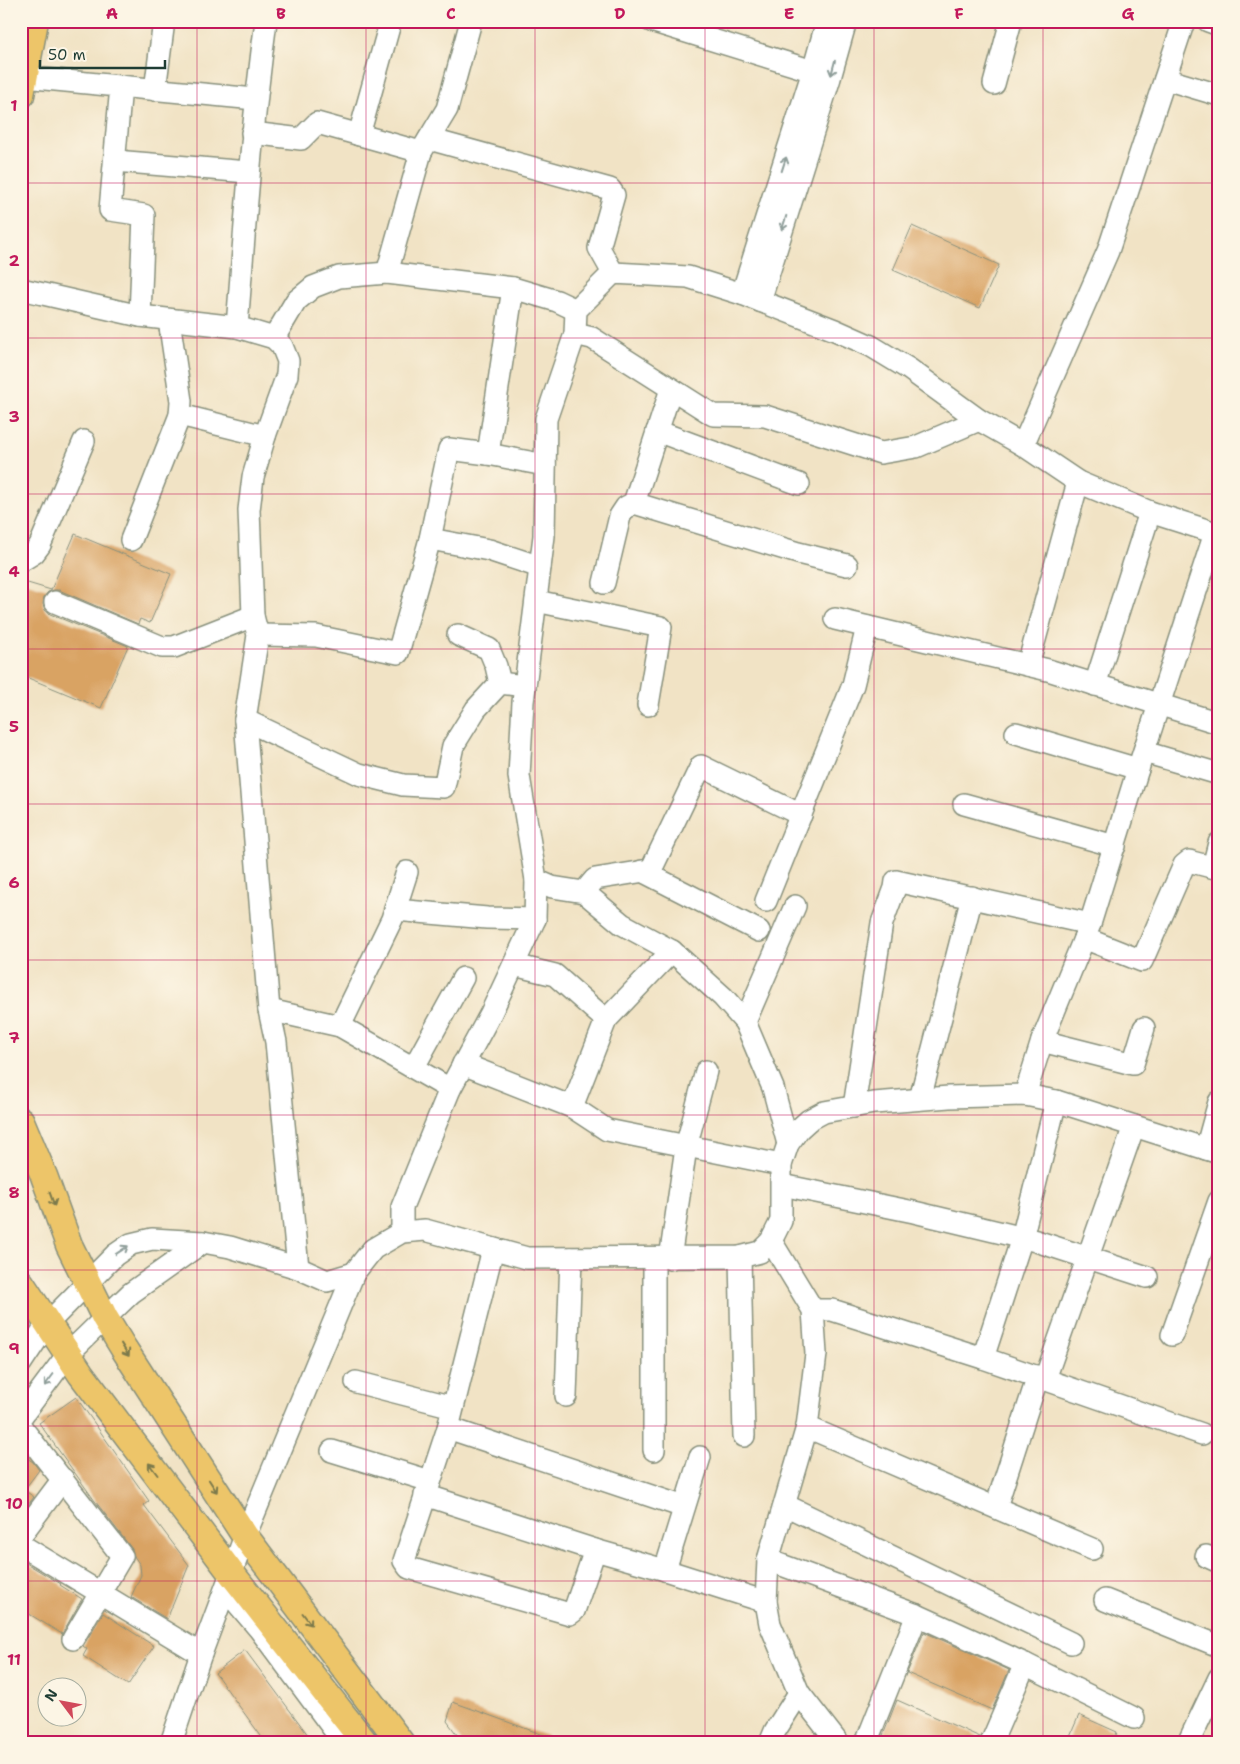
<svg xmlns="http://www.w3.org/2000/svg" width="1240" height="1764" viewBox="0 0 1240 1764" font-family="'Shantell Sans',sans-serif">
  <style>
    .building { fill: #d9a364 }
    .lines { fill: none; stroke-linecap: round; stroke-linejoin: round }
    .minor-casing { stroke: #88907c; stroke-width: 24 }
    .major-casing { stroke: #88907c; stroke-width: 29 }
    .minor { stroke: #fff; stroke-width: 21 }
    .major { stroke: #edc569; stroke-width: 26 }
    .oneway { stroke: #8f9e9a }
    .oneway2 { stroke: #7c7a4c }
    .grid { fill: none; stroke: #c2185b; stroke-width: 1; stroke-opacity: 0.55 }
    .neatline { fill: none; stroke: #c2185b; stroke-width: 2 }
    .grid-label { font-size: 16px; text-anchor: middle; font-weight: bold; fill: #c2185b }
  </style>
  <rect width="100%" height="100%" fill="#fcf5e5"/>
  <filter id="ink" filterUnits="userSpaceOnUse"><feTurbulence type="fractalNoise" baseFrequency=".02" numOctaves="2"/><feDisplacementMap in="SourceGraphic" scale="10" xChannelSelector="R" yChannelSelector="G"/><feConvolveMatrix kernelMatrix="1 2 1 2 8 2 1 2 1" color-interpolation-filters="sRGB"/></filter>
  <filter id="wash" filterUnits="userSpaceOnUse"><feTurbulence type="fractalNoise" baseFrequency=".0096" numOctaves="4" result="noise"/><feDisplacementMap in="SourceGraphic" scale="20" xChannelSelector="R" yChannelSelector="G"/><feGaussianBlur stdDeviation="1.12" result="paint"/><feColorMatrix in="noise" values="0 0 0 0 0 0 0 0 0 0 0 0 0 0 0 0 0 1.4 0 .05"/><feComposite in="paint" operator="in"/></filter>
  <g filter="url(#wash)">
    <rect width="100%" height="100%" fill="#f1e3c5"/>
    <g id="blocks">
      <!-- building -->
      <g class="building">
        <polygon points="912,226 999,265 980,308 893,270"/>
        <polygon points="75,534 171,574 150,623 140,619 138,624 59,590 54,590 48,592 44,597 43,604 45,610 50,614 128,646 101,708 21,675 21,581 51,590"/>
        <polygon points="76,1397 149,1501 144,1505 189,1565 167,1619 131,1597 141,1575 140,1565 134,1556 132,1549 95,1501 39,1423"/>
        <polygon points="21,1454 33,1462 39,1470 24,1490 34,1497 21,1514"/>
        <polygon points="21,1560 61,1584 60,1585 82,1599 62,1634 21,1609"/>
        <polygon points="103,1613 154,1646 128,1685 83,1656 87,1649 83,1646"/>
        <polygon points="924,1632 1009,1670 992,1710 907,1673"/>
        <polygon points="245,1650 314,1743 266,1743 215,1673"/>
        <polygon points="897,1700 980,1737 979,1743 880,1743"/>
        <polygon points="453,1702 560,1741 560,1743 463,1743 447,1721"/>
        <polygon points="1079,1715 1117,1732 1113,1743 1067,1743"/>
      </g>
    </g>
  </g>
  <g filter="url(#ink)">
    <use href="#blocks" fill-opacity="0" stroke="#88907c" stroke-width="1"/>
    <g class="lines">
      <!-- minor casing -->
      <g class="minor-casing">
        <g id="minor">
          <polyline points="651,21 813,71"/>
          <polyline points="1208,21 1219,25"/>
          <polyline points="24,77 255,99"/>
          <polyline points="1165,79 1219,95"/>
          <polyline points="994,84 1011,21"/>
          <polyline points="121,86 110,210 144,215 140,316"/>
          <polyline points="155,90 164,21"/>
          <polyline points="252,133 301,139 317,123 421,152"/>
          <polyline points="359,135 389,27"/>
          <polyline points="429,139 610,189 614,195 599,248 613,273"/>
          <polyline points="115,161 248,172"/>
          <polyline points="387,273 421,152 447,109 471,21"/>
          <polyline points="21,289 140,316 237,327 274,338 282,346 288,361 287,375 265,436 253,477 249,510 253,616 258,635 245,720 269,1010 276,1042 298,1268"/>
          <polyline points="742,294 813,71 827,21"/>
          <polyline points="760,301 830,78 846,21"/>
          <path d="M237,327C245,225 252,123 266,21"/>
          <polyline points="575,334 592,338 713,415 765,416 881,453 916,447 979,420"/>
          <polyline points="274,338 296,301 313,287 339,277 387,273 513,288 557,301 576,310"/>
          <polyline points="180,415 265,436"/>
          <polyline points="657,431 799,484"/>
          <polyline points="1023,445 1108,251 1184,21"/>
          <polyline points="488,454 513,288"/>
          <polyline points="634,503 798,553 847,565"/>
          <polyline points="430,539 489,550 540,567"/>
          <polyline points="131,540 180,415 181,401 169,320"/>
          <polyline points="21,561 34,553 40,545 84,441"/>
          <polyline points="604,583 620,516 626,507 634,503 671,389"/>
          <polyline points="536,601 661,627 648,705"/>
          <polyline points="55,602 162,647 174,647 253,616"/>
          <polyline points="835,619 1048,670 1219,723"/>
          <polyline points="258,635 316,636 398,653 430,539 449,449 488,454 545,465"/>
          <polyline points="458,635 489,649 496,666 500,683"/>
          <polyline points="1028,665 1078,482"/>
          <polyline points="1095,685 1150,512"/>
          <polyline points="245,720 359,774 403,785 444,787 453,746 476,709 500,683 525,686"/>
          <polyline points="1016,733 1138,769"/>
          <polyline points="1144,752 1219,774"/>
          <polyline points="964,804 1115,846"/>
          <polyline points="1213,867 1219,843"/>
          <polyline points="642,871 759,931"/>
          <polyline points="584,892 595,879 651,870 701,766 801,815"/>
          <polyline points="766,901 853,685 867,627"/>
          <polyline points="395,910 487,918 535,919"/>
          <polyline points="1084,938 1142,961 1184,865 1189,861 1192,862 1219,869"/>
          <polyline points="514,965 555,975 606,1020"/>
          <polyline points="269,1010 340,1026 450,1089"/>
          <polyline points="745,1022 795,906"/>
          <polyline points="340,1026 392,919 407,872"/>
          <polyline points="1042,1041 1133,1064 1144,1028"/>
          <polyline points="463,1064 572,1107 607,1130 781,1165"/>
          <polyline points="414,1067 463,978"/>
          <polyline points="1025,1095 1042,1041 1090,924 1138,769 1215,533"/>
          <polyline points="920,1099 972,897"/>
          <polyline points="572,1107 606,1020 672,951"/>
          <polyline points="854,1107 882,923 895,888 896,881 1090,924"/>
          <polyline points="788,1144 773,1088 745,1022 723,997 672,951 622,924 584,892 552,887 536,880 519,776 523,702 544,536 546,419 575,334 576,310 613,273 688,277 742,294 835,330 871,346 909,369 979,420 1023,445 1078,482 1150,512 1219,534"/>
          <polyline points="1206,1149 1219,1102"/>
          <polyline points="782,1185 914,1212 1036,1241 1147,1277"/>
          <polyline points="402,1232 402,1207 450,1089 491,1013 535,919 536,880"/>
          <polyline points="771,1241 813,1310 816,1354 807,1427 768,1560 766,1602 770,1624 799,1693 838,1743"/>
          <polyline points="493,1249 448,1428 404,1561 409,1568 570,1614 574,1611 595,1550"/>
          <polyline points="740,1257 744,1436"/>
          <polyline points="670,1259 686,1147 706,1071"/>
          <polyline points="813,1310 832,1310 983,1358 1202,1434"/>
          <polyline points="1172,1335 1219,1201"/>
          <polyline points="983,1358 1022,1238 1056,1101"/>
          <polyline points="21,1363 47,1324 115,1255 131,1244 152,1239 203,1242 230,1247 298,1268 327,1281 354,1273 373,1249 402,1232 425,1230 527,1258 740,1257 760,1252 771,1241 781,1221 781,1165 788,1144 799,1129 809,1120 824,1112 874,1103 949,1097 1025,1095 1056,1101 1219,1153"/>
          <polyline points="1045,1379 1134,1126"/>
          <polyline points="356,1382 453,1407"/>
          <polyline points="566,1396 571,1258"/>
          <polyline points="21,1417 68,1354 105,1318 131,1293 203,1242"/>
          <polyline points="21,1427 122,1556 73,1639"/>
          <polyline points="807,1427 1092,1549"/>
          <polyline points="448,1428 684,1507"/>
          <polyline points="654,1450 654,1259"/>
          <polyline points="332,1451 430,1481"/>
          <polyline points="425,1495 595,1550 665,1570 766,1602"/>
          <polyline points="785,1505 1071,1643"/>
          <polyline points="996,1507 1038,1376"/>
          <polyline points="21,1535 63,1479"/>
          <polyline points="21,1545 201,1654"/>
          <polyline points="1206,1556 1219,1562"/>
          <polyline points="768,1560 917,1615 1025,1664 1134,1718"/>
          <polyline points="665,1570 700,1457"/>
          <polyline points="226,1590 260,1630 344,1743"/>
          <polyline points="1105,1600 1219,1646"/>
          <polyline points="171,1743 201,1654 245,1536 354,1273"/>
          <polyline points="770,1743 775,1731 799,1693"/>
          <polyline points="866,1743 917,1615"/>
          <polyline points="991,1743 1025,1664"/>
          <polyline points="1188,1743 1219,1678"/>
        </g>
      </g>
      <!-- major casing -->
      <g class="major-casing">
        <g id="major">
          <polyline points="21,95 35,21"/>
          <polyline points="21,1121 44,1176 69,1245 105,1318 124,1349 245,1536 401,1743"/>
          <polyline points="21,1283 81,1374 232,1574 365,1743"/>
        </g>
      </g>
      <!-- minor -->
      <use href="#minor" class="minor"/>
      <!-- major -->
      <use href="#major" class="major"/>
    </g>
    <!-- one-way arrows -->
    <defs><path id="oneway-shaft" d="M-6 0H5M1.5-3L5.5 0L1.5 3" fill="none" stroke-width="1.6" stroke-linecap="round" stroke-linejoin="round" transform="scale(1.25)"/></defs>
    <g class="oneway">
      <use href="#oneway-shaft" transform="translate(833 68) rotate(105)"/>
      <use href="#oneway-shaft" transform="translate(784 164) rotate(-72)"/>
      <use href="#oneway-shaft" transform="translate(784 223) rotate(108)"/>
      <use href="#oneway-shaft" transform="translate(122 1250) rotate(-33)"/>
      <use href="#oneway-shaft" transform="translate(49 1380) rotate(127)"/>
    </g>
    <g class="oneway2">
      <use href="#oneway-shaft" transform="translate(52 1199) rotate(70)"/>
      <use href="#oneway-shaft" transform="translate(125 1350) rotate(58)"/>
      <use href="#oneway-shaft" transform="translate(153 1469) rotate(-127)"/>
      <use href="#oneway-shaft" transform="translate(213 1486) rotate(57)"/>
      <use href="#oneway-shaft" transform="translate(307 1619) rotate(53)"/>
    </g>
  </g>
  <!-- grid -->
  <path class="grid" d="M197,21V1743M366,21V1743M535,21V1743M705,21V1743M874,21V1743M1043,21V1743M21,183H1219M21,338H1219M21,494H1219M21,649H1219M21,804H1219M21,960H1219M21,1115H1219M21,1270H1219M21,1426H1219M21,1581H1219"/>
  <!-- margin -->
  <rect width="1240" height="1764" fill="none" stroke="#fcf5e5" stroke-width="55"/>
  <!-- north arrow -->
  <g transform="translate(62 1702) rotate(302)"><circle r="24" fill="#fcf5e5" stroke="#a4ab9e"/>
  <path d="M0-4L9 19L0 12L-9 19Z" fill="#d1495b"/>
  <text y="-8" font-size="14" font-weight="bold" text-anchor="middle" fill="#1f3d34">N</text>
  </g>
  <!-- scale -->
  <path d="M40 60v8h125v-8" fill="none" stroke="#1f3d34" stroke-width="2.5"/>
  <text x="48" y="60" font-size="15" fill="#1f3d34" stroke="#fcf5e5" stroke-width="4" paint-order="stroke">50 m</text>
  <rect x="28" y="28" width="1184" height="1708" class="neatline"/>
  <g class="grid-label">
    <text x="112" y="19">A</text>
    <text x="281" y="19">B</text>
    <text x="451" y="19">C</text>
    <text x="620" y="19">D</text>
    <text x="789" y="19">E</text>
    <text x="959" y="19">F</text>
    <text x="1128" y="19">G</text>
    <text x="14" y="111">1</text>
    <text x="14" y="266">2</text>
    <text x="14" y="422">3</text>
    <text x="14" y="577">4</text>
    <text x="14" y="732">5</text>
    <text x="14" y="888">6</text>
    <text x="14" y="1043">7</text>
    <text x="14" y="1198">8</text>
    <text x="14" y="1354">9</text>
    <text x="14" y="1509">10</text>
    <text x="14" y="1665">11</text>
  </g>
</svg>
